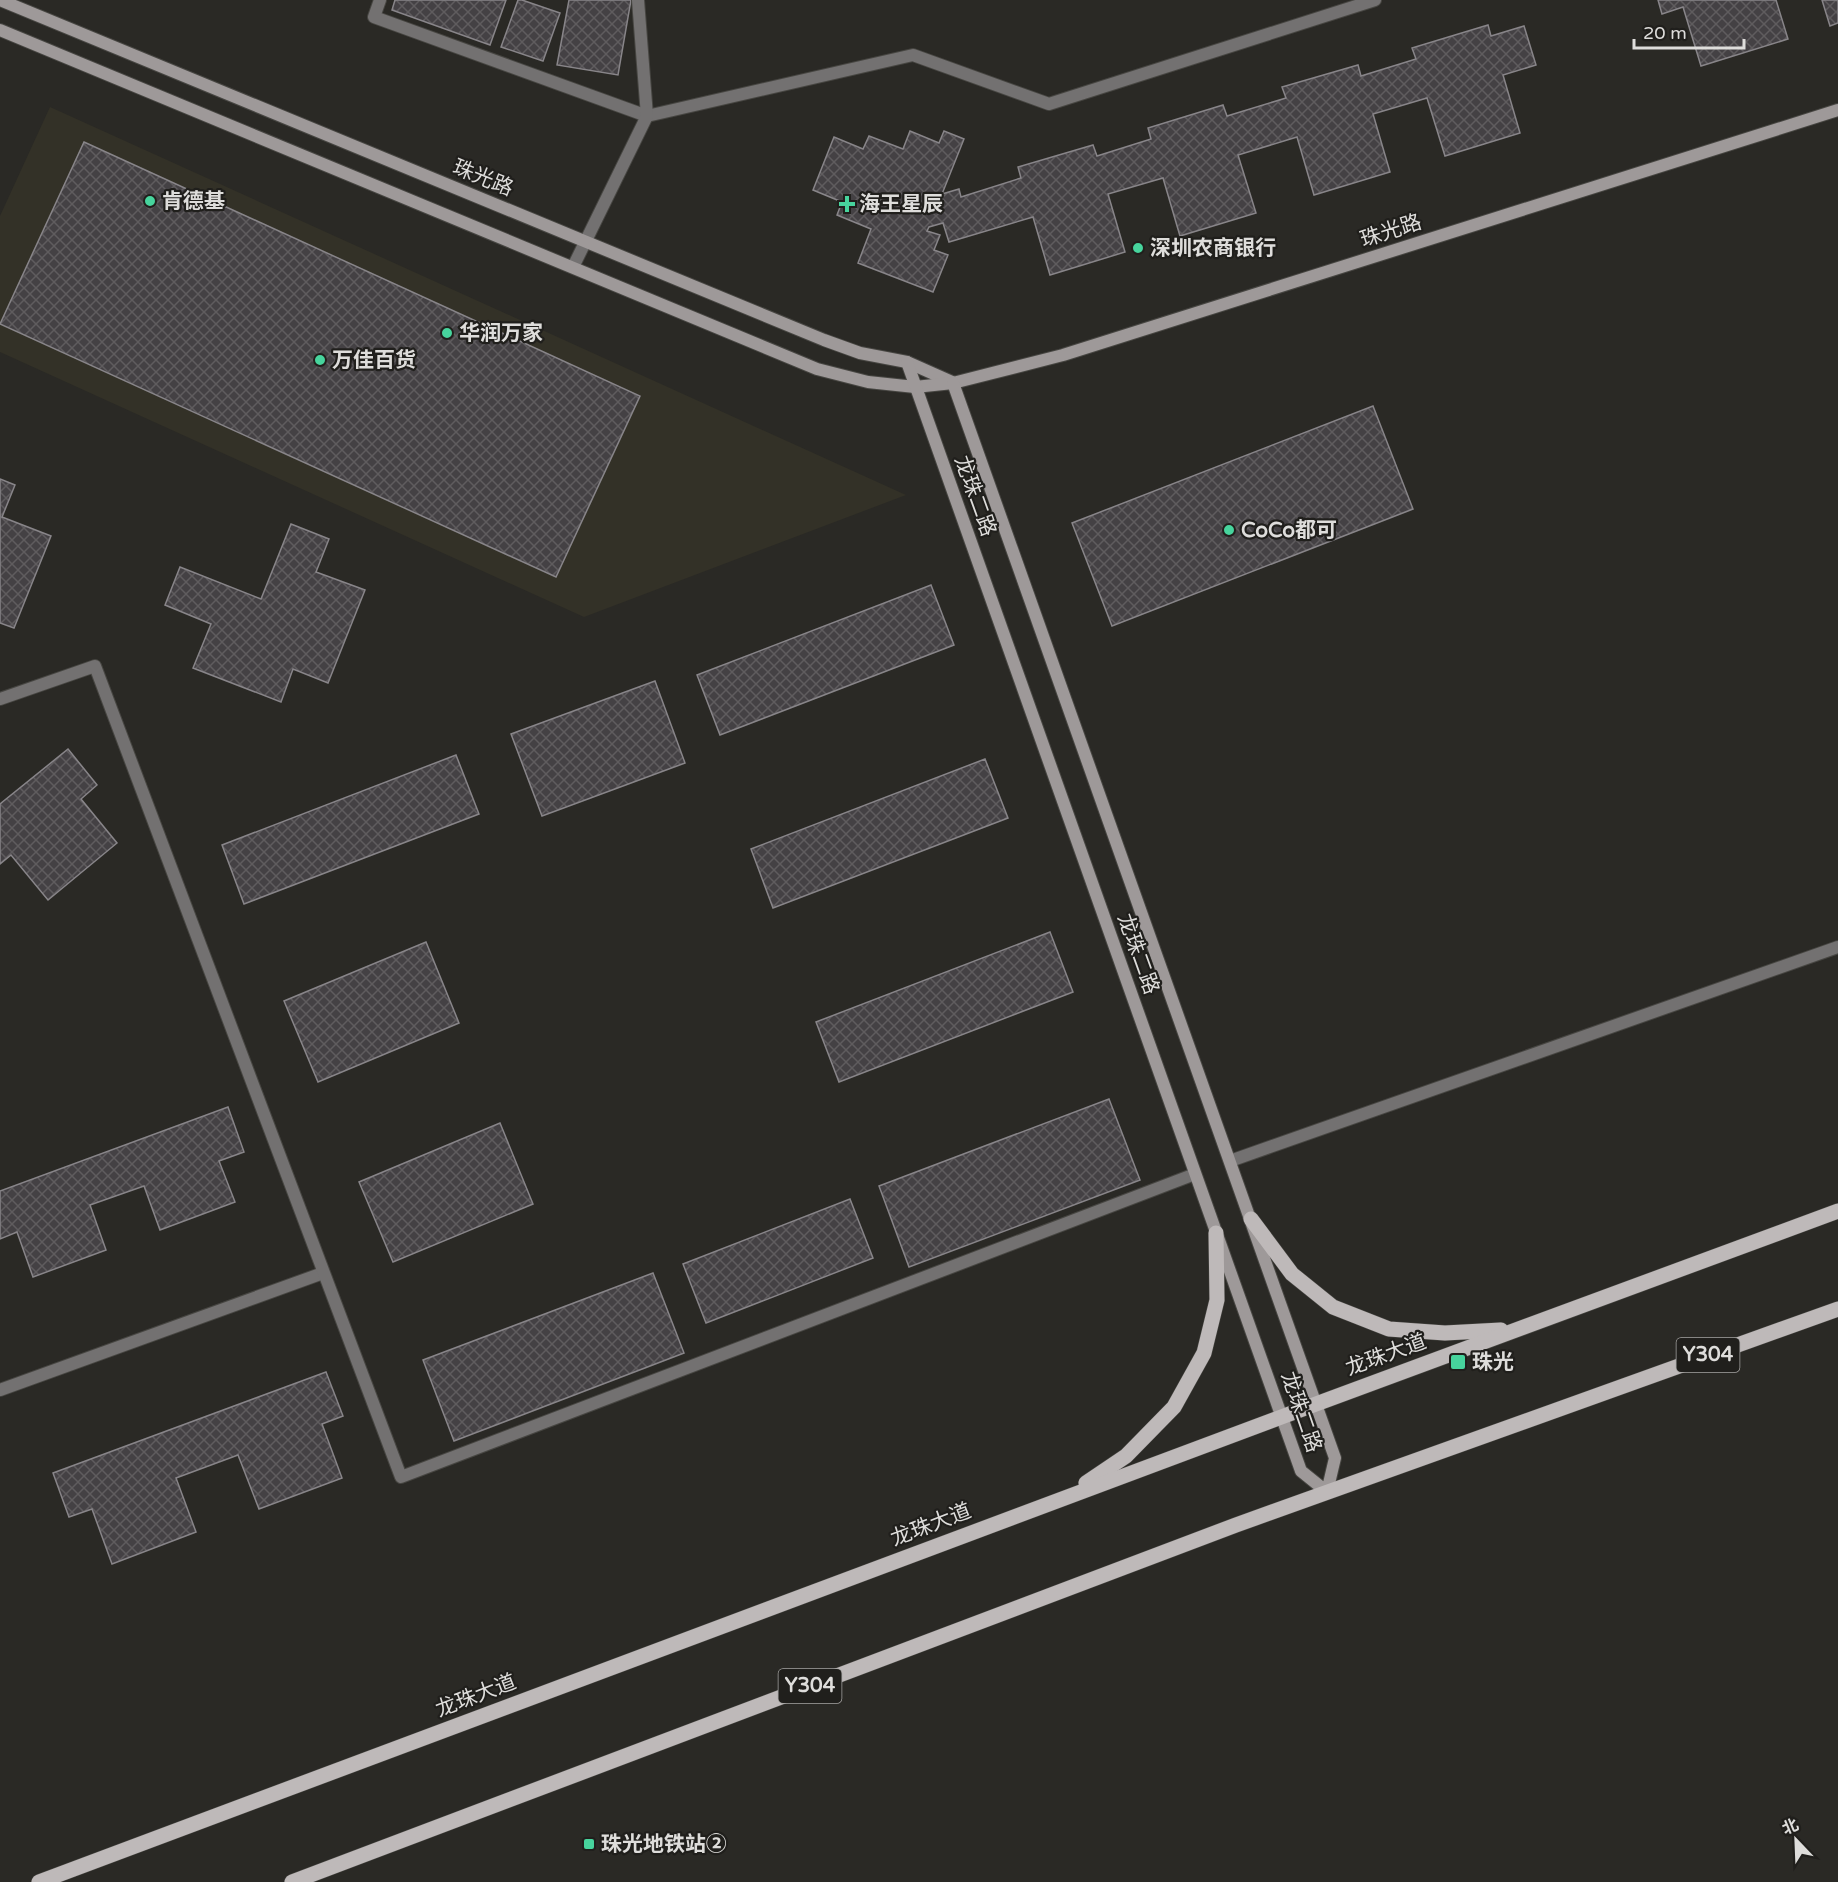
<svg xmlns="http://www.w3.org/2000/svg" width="1838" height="1882" viewBox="0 0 1838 1882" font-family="'Varela Round','Noto Sans SC',sans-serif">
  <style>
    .built { fill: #333127 }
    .building { fill: url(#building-cross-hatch); stroke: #888589; stroke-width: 1.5 }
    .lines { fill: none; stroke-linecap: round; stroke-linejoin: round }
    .lane-casing { stroke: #474642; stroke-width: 14 }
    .street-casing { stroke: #474642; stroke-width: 14 }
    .secondary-casing { stroke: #474642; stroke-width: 14 }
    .primary-casing { stroke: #474642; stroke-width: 16 }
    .lane { stroke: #737171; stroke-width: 12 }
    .street { stroke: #737171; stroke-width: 12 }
    .secondary { stroke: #9e9999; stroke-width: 12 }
    .primary { stroke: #beb9b9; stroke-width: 15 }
    .poi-dot { fill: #47d49d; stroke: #201f1c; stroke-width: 2 }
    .labels { text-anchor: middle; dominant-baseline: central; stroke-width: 4.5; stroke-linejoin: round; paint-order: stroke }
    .shield { fill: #201f1c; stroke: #a5a4a2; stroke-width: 1.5 }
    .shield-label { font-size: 20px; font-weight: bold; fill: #dedddb }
    .street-label { font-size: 21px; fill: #dedddb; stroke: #201f1c }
    .poi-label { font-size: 21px; font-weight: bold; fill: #dedddb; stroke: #201f1c; text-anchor: start }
  </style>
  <defs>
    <pattern id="building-cross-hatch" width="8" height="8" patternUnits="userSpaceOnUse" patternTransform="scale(1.5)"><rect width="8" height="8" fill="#444144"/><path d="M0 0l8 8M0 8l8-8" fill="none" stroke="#5f5c5e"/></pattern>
  </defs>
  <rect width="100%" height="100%" fill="#2a2925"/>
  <!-- built -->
  <polygon class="built" points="50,107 906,495 584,617 0,352 0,216"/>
  <!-- building -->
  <g class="building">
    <polygon points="395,0 506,0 490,45 392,10"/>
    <polygon points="518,0 522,0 560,13 543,61 501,47"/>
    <polygon points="569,0 631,0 618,75 557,65"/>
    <polygon points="1658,0 1776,0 1788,39 1701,66 1683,7 1662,14"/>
    <polygon points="1822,0 1838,0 1838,23 1830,26"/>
    <polygon points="1488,25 1491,36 1524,26 1536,65 1503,75 1520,133 1445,156 1427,98 1373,114 1390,172 1314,195 1297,137 1238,155 1256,213 1180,236 1163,178 1108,194 1125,252 1050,275 1033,217 949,242 943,223 929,227 927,231 940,235 934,250 948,255 933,292 858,263 871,229 837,215 842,202 813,190 834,137 863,149 869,136 903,149 910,131 939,143 944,131 964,139 942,194 959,189 961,197 1021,178 1018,167 1093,145 1097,156 1151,139 1148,128 1223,105 1227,116 1286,98 1282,87 1358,65 1361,76 1416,59 1412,48"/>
    <polygon points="84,142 640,396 556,577 0,324"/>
    <polygon points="1373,406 1413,509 1112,626 1072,523"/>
    <polygon points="0,479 15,485 2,517 51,536 14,628 0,623"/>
    <polygon points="291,524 329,539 316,572 365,590 328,683 293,669 281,702 193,668 211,624 165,605 180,567 261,599"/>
    <polygon points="931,585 954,645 720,735 697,675"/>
    <polygon points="655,681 685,763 542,816 511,734"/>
    <polygon points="68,749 97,785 81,799 117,843 48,900 11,855 0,864 0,804"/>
    <polygon points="456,755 479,814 244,904 222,845"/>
    <polygon points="985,759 1008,818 773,908 751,849"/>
    <polygon points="1050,932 1073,992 839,1082 816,1022"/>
    <polygon points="426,942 459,1023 318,1082 284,1001"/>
    <polygon points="1109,1099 1140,1180 909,1267 879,1186"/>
    <polygon points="228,1107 244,1152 219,1161 235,1202 160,1230 144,1186 90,1205 106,1250 33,1277 17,1232 0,1239 0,1191"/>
    <polygon points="500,1123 533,1204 393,1262 359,1182"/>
    <polygon points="850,1199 873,1258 706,1323 683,1264"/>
    <polygon points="653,1273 684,1353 454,1441 423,1360"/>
    <polygon points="326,1372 343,1416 322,1424 342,1478 259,1509 238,1455 176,1478 196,1532 112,1564 92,1509 69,1517 53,1473"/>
  </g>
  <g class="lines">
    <!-- lane casing -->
    <g class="lane-casing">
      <g id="lane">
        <polyline points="380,0 374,17 647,116 913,55 1049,104 1375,0"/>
        <polyline points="573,267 647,116 638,0"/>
        <polyline points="0,1390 323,1273"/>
      </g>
    </g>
    <!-- street casing -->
    <g class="street-casing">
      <g id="street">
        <polyline points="0,699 95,666 401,1477 1195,1174"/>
        <polyline points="1230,1161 1838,947"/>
      </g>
    </g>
    <!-- secondary casing -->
    <g class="secondary-casing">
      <g id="secondary">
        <polyline points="0,0 824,340 860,353 907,362 952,382"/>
        <polyline points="0,30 817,369 868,382 915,387 953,383 1063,355 1838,110"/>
        <polyline points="907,362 1301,1471 1327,1492 1335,1458 953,383"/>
      </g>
    </g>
    <!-- primary casing -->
    <g class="primary-casing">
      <g id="primary">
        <polyline points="1251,1219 1292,1274 1333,1307 1389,1329 1445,1333 1501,1330"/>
        <polyline points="1086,1483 1126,1456 1174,1407 1204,1353 1217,1300 1216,1233"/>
        <polyline points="39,1882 1316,1404 1838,1211"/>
        <polyline points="292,1882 1236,1525 1838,1309"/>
      </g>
    </g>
    <!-- lane -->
    <use href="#lane" class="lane"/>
    <!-- street -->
    <use href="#street" class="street"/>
    <!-- secondary -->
    <use href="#secondary" class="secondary"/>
    <!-- primary -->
    <use href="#primary" class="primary"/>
  </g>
  <!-- markers -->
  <g class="poi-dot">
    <circle cx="150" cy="201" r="6"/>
    <path d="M844 195h6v6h6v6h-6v6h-6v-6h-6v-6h6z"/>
    <circle cx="1138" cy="248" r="6"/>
    <circle cx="447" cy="333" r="6"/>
    <circle cx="320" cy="360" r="6"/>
    <circle cx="1229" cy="530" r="6"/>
    <rect x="1450" y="1354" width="16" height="16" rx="3"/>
    <rect x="583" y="1838" width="12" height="12" rx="3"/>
  </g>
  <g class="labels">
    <!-- shield labels -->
    <g class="shield">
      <rect x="1676.5" y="1338" width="63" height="34" rx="4.5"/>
      <rect x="778.5" y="1669" width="63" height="34" rx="4.5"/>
    </g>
    <g class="shield-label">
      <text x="1708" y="1355">Y304</text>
      <text x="810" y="1686">Y304</text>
    </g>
    <!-- street labels -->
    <g class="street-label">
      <text transform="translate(483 178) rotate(22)">珠光路</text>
      <text transform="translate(1391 231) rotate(-18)">珠光路</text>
      <text transform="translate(975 496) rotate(70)">龙珠二路</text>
      <text transform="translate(1138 954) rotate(70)">龙珠二路</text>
      <text transform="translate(1386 1355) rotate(-20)">龙珠大道</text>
      <text transform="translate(1301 1412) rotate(71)">龙珠二路</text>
      <text transform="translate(931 1525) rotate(-21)">龙珠大道</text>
      <text transform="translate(476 1696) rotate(-21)">龙珠大道</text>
    </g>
    <!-- poi labels -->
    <g class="poi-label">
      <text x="162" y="201">肯德基</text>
      <text x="859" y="204">海王星辰</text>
      <text x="1150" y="248">深圳农商银行</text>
      <text x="459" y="333">华润万家</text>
      <text x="332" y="360">万佳百货</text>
      <text x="1241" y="530">CoCo都可</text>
      <text x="1472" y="1362">珠光</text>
      <text x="601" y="1844">珠光地铁站②</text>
    </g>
  </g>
  <!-- north arrow -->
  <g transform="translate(1796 1840) rotate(337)" stroke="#201f1c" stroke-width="4.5" paint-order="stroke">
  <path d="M0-4.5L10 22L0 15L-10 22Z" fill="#dedddb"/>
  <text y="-9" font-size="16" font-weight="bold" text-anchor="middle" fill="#dedddb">北</text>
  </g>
  <!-- scale -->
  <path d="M1634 39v9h110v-9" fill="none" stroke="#dedddb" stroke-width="3"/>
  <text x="1643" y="39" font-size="18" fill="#dedddb" stroke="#201f1c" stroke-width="4.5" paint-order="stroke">20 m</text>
</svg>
